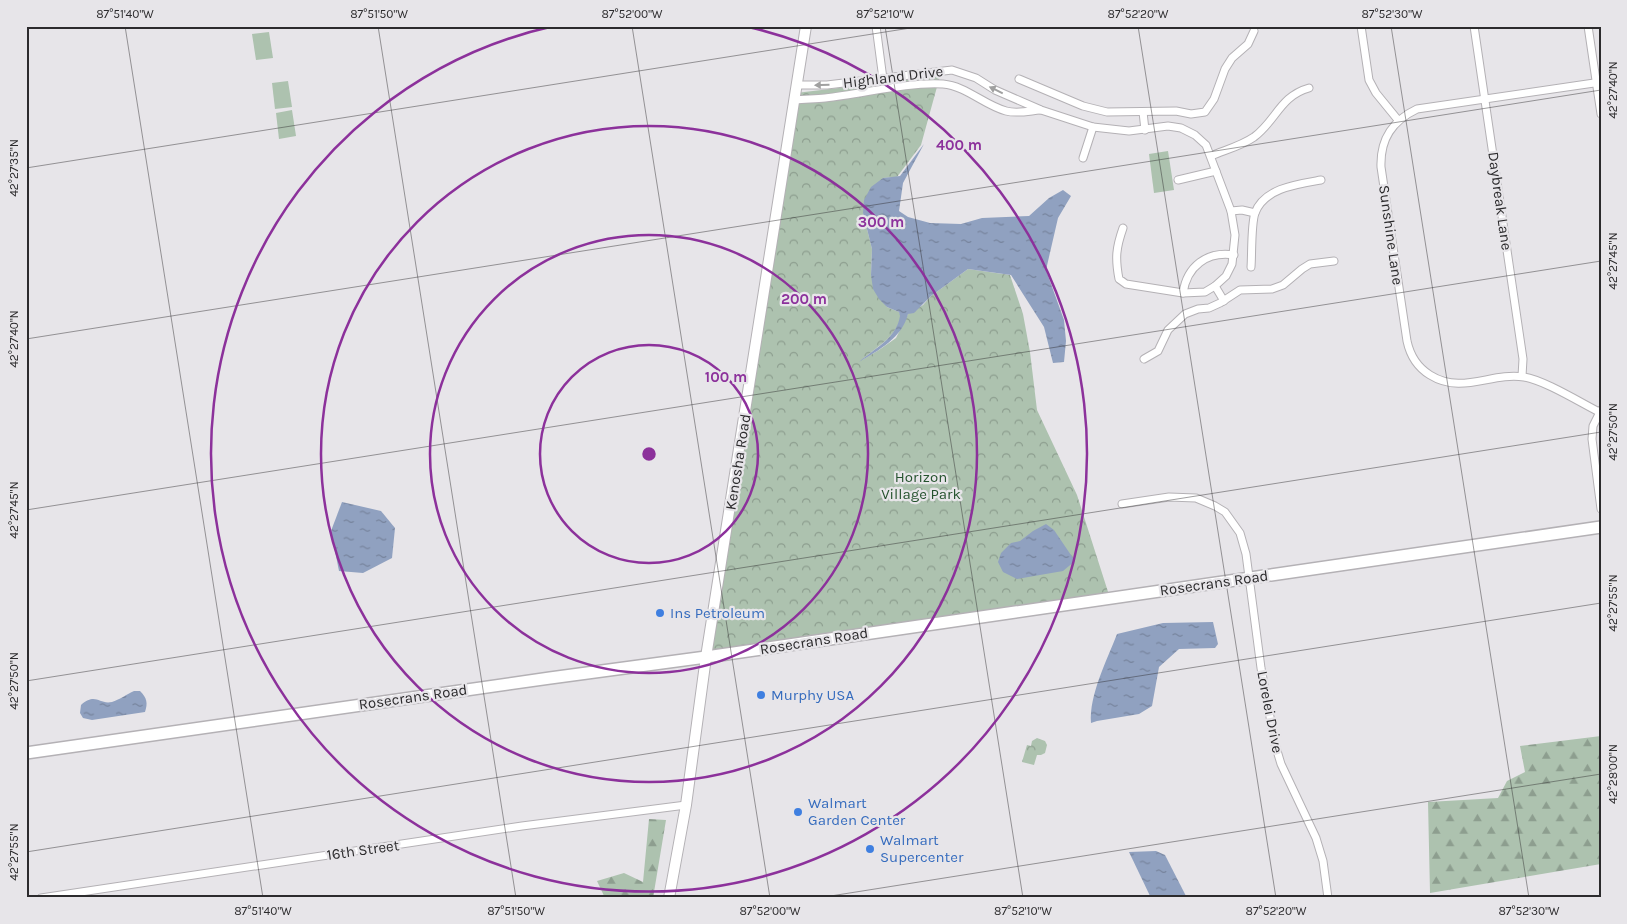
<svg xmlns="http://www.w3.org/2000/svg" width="1627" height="924" viewBox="0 0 1627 924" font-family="Karla,sans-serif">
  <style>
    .forest { fill: url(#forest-firs) }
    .park { fill: url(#park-crowns) }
    .pitch { fill: #adc2af }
    .water { fill: url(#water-ripples) }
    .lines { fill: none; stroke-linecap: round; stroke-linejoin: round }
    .street-casing { stroke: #b4b1b5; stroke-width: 9 }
    .secondary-casing { stroke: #b4b1b5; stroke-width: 12 }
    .primary-casing { stroke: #b4b1b5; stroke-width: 14 }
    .street { stroke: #fff; stroke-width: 7 }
    .secondary { stroke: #fff; stroke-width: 10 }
    .primary { stroke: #fff; stroke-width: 11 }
    .oneway { fill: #a0a0a0 }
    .ticks { fill: none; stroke: #2c2b2d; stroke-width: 1; stroke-opacity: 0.45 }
    .ring { fill: none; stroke: #8c319b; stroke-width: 2.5 }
    .shop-dot { fill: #3f7fe0; stroke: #e7e5e9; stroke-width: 2 }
    .labels { text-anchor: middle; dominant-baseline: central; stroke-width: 4.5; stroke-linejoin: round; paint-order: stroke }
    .street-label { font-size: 15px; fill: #2c2b2d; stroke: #e7e5e9 }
    .park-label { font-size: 15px; fill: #24522d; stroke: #e7e5e9 }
    .shop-label { font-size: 15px; fill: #366cbe; stroke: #e7e5e9; text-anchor: start }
    .centre { fill: #8c319b; stroke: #e7e5e9; stroke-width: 2.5 }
    .ring-label { font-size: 15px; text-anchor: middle; font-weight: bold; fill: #8c319b; stroke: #e7e5e9; stroke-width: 4.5; stroke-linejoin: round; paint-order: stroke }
    .neatline { fill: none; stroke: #2c2b2d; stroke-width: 2 }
    .ticks-label { font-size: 12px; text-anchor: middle; fill: #2c2b2d }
  </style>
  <defs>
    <pattern id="forest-firs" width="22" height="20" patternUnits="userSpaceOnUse" patternTransform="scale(1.25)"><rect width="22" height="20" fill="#adc2af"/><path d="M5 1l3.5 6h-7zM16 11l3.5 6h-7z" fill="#8d9e8f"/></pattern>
    <pattern id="park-crowns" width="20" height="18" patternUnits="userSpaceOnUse" patternTransform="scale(1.25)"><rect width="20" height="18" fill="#adc2af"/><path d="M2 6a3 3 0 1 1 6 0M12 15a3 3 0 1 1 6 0" fill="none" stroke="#8d9e8f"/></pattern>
    <pattern id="water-ripples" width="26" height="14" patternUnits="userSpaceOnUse" patternTransform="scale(1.25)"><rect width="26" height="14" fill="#90a1c0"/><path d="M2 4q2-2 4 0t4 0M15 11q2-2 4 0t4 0" fill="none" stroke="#76839c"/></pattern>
  </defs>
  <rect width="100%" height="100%" fill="#e7e5e9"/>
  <!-- forest -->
  <g class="forest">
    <polygon points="1601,736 1601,864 1430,893 1428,802 1498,798 1507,781 1525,772 1520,746"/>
    <polygon points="649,819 666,820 653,898 605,898 597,881 624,873 643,882"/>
  </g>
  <!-- park -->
  <g class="park">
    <path d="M940,76L921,145L897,177L883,178L863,213L872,249L871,275L887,307L899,312L901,316C896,338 878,345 862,360L879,350L896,338L908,314L923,305L931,296L968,269L1010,275L1023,314L1030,352L1037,410L1077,495L1110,598L706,657L796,93Z"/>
    <polygon points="1037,738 1045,741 1047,745 1045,753 1041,755 1037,755 1034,765 1022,762 1027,745 1031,746 1032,741"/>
  </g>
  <!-- pitch -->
  <g class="pitch">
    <polygon points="269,32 273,58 256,60 252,34"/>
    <polygon points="288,81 292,107 275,109 272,83"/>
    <polygon points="292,110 296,136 279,139 276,113"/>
    <polygon points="1168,151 1174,190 1154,193 1149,154"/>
  </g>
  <!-- water -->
  <g class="water">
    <path d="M924,144L903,183L899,211L908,217L930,223L961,224L982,218L1029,216L1049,198L1063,190L1071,196L1058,218L1046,270L1064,320L1066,341L1064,362L1053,363L1044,327L1011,275L968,269L931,296L914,313L908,314C902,338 879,350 859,362C876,347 896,339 900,316L899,312L887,307L879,299L873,289L871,275L872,249L863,213L864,200L871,187L883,178L900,176Z"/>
    <polygon points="342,502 381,511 395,528 392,558 363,573 339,571 331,531"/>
    <polygon points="1046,524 1054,530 1075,561 1063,571 1017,579 1003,572 998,562 1001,553 1011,543 1020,541 1033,531"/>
    <path d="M1213,622L1218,644L1215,648L1179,649L1159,667L1152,706L1139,714L1097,721L1091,723C1089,695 1107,660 1117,634L1163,623Z"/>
    <path d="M134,691H140C147,698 148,703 145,712L92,720L83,718L80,713L81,705C96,692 99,705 112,702C119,700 127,694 134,691Z"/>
    <polygon points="1156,851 1165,855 1187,898 1151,898 1129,852"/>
  </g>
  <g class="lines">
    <!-- street casing -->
    <g class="street-casing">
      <g id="street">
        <polyline points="876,26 883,79"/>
        <polyline points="1361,26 1369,80 1376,93 1398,120"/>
        <polyline points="1474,26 1523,359 1522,376"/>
        <polyline points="1588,26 1601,114"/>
        <polyline points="1019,79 1083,106 1107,112 1176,111 1191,114 1205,112 1214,99 1225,69 1232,58 1248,44 1254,31"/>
        <path d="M1601,82L1417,109C1392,121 1380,139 1381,167L1407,341C1410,355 1417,367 1430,375C1462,395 1491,372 1524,377C1544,380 1581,403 1601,413"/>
        <path d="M797,85H827L952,70L976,78L995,90L1041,110L1093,127L1129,131L1168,126L1181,128L1195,135L1206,145L1231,211L1235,235L1232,264L1226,276L1215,286L1205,292L1183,293L1126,284L1119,279C1115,258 1116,248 1123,228"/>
        <path d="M795,100C805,99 815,99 825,98C864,94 904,82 943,84C966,86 984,105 1006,111C1017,114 1029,111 1040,110"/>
        <polyline points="1143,112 1145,130"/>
        <path d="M1211,156C1225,150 1241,146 1254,137C1276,121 1280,96 1309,88"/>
        <polyline points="1083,158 1093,127"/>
        <polyline points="1178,180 1216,171"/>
        <polyline points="1231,211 1242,210 1255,213"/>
        <path d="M1251,267C1252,255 1251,224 1255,213C1264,188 1298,184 1321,180"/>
        <polyline points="1215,286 1224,301"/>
        <path d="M1183,293C1187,266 1207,251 1234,255"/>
        <polyline points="1144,359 1158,351 1168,330 1185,314 1198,309 1209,308 1220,303 1240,290 1272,289 1283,285 1302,269 1310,264 1334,261"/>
        <polyline points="1601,410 1593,426 1592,439 1601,509"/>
        <polyline points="1122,504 1169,497 1196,498 1215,506 1225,512 1240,533 1246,554 1261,668 1275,744 1281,764 1316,838 1323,861 1328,898"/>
        <polyline points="41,898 522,826 686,805"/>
      </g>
    </g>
    <!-- secondary casing -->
    <g class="secondary-casing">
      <polyline id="secondary" points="669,898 686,805 706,657 806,26"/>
    </g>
    <!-- primary casing -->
    <g class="primary-casing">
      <polyline id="primary" points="26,753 550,678 706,657 1601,527"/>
    </g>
    <!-- street -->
    <use href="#street" class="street"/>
    <!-- secondary -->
    <use href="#secondary" class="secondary"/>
    <!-- primary -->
    <use href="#primary" class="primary"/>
  </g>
  <!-- one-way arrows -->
  <defs><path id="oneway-solid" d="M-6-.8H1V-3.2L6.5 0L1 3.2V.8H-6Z" transform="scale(1.25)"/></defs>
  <g class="oneway">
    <use href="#oneway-solid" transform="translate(822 85) rotate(179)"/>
    <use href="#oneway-solid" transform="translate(996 90) rotate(-154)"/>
  </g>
  <!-- ticks -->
  <path class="ticks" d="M125,26L263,898M378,26L516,898M632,26L770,898M885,26L1023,898M1138,26L1276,898M1391,26L1529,898M26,168L923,26M26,339L1601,90M26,510L1601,261M26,681L1601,432M26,852L1601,603M818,898L1601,774"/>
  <!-- distance rings -->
  <g class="ring">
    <circle cx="649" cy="454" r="109"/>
    <circle cx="649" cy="454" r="219"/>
    <circle cx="649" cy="454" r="328"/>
    <path d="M744 26A438 438 0 1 1 554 26"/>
  </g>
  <!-- markers -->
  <g class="shop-dot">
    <circle cx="660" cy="613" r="5"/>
    <circle cx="761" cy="695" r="5"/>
    <circle cx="798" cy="812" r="5"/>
    <circle cx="870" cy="849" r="5"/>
  </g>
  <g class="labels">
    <!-- street labels -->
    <g class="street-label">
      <text transform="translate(893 77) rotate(-7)">Highland Drive</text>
      <text transform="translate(1500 201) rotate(82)">Daybreak Lane</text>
      <text transform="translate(1391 235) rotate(82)">Sunshine Lane</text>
      <text transform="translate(738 462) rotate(-81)">Kenosha Road</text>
      <text transform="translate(1214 583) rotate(-8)">Rosecrans Road</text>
      <text transform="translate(814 641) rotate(-9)">Rosecrans Road</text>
      <text transform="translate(413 697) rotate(-8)">Rosecrans Road</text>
      <text transform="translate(1270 712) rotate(79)">Lorelei Drive</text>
      <text transform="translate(363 850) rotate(-8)">16th Street</text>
    </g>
    <!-- park labels -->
    <g class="park-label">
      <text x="921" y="477">Horizon<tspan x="921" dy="17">Village Park</tspan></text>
    </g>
    <!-- shop labels -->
    <g class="shop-label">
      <text x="670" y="613">Ins Petroleum</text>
      <text x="771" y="695">Murphy USA</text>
      <text x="808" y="803">Walmart<tspan x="808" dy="17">Garden Center</tspan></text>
      <text x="880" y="840">Walmart<tspan x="880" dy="17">Supercenter</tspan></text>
    </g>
  </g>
  <circle cx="649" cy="454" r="8" class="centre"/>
  <g class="ring-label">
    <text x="959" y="150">400 m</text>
    <text x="881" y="227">300 m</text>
    <text x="804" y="304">200 m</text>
    <text x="726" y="382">100 m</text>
  </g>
  <!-- border -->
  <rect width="1627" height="924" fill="none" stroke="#e7e5e9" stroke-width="55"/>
  <rect x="28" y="28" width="1572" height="868" class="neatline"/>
  <g class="ticks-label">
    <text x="125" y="18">87°51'40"W</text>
    <text x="379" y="18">87°51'50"W</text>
    <text x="632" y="18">87°52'00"W</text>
    <text x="885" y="18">87°52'10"W</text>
    <text x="1138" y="18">87°52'20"W</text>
    <text x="1392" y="18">87°52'30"W</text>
    <text transform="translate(1613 90) rotate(-90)" y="4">42°27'40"N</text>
    <text transform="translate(14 168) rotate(-90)" y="4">42°27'35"N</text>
    <text transform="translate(1613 261) rotate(-90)" y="4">42°27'45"N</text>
    <text transform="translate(14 339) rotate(-90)" y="4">42°27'40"N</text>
    <text transform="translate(1613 432) rotate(-90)" y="4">42°27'50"N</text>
    <text transform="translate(14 510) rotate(-90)" y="4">42°27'45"N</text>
    <text transform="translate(1613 603) rotate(-90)" y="4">42°27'55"N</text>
    <text transform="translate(14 681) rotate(-90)" y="4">42°27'50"N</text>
    <text transform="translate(1613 774) rotate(-90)" y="4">42°28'00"N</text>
    <text transform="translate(14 852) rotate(-90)" y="4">42°27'55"N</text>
    <text x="263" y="915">87°51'40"W</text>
    <text x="516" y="915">87°51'50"W</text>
    <text x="770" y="915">87°52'00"W</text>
    <text x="1023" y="915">87°52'10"W</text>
    <text x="1276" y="915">87°52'20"W</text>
    <text x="1529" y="915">87°52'30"W</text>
  </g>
</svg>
